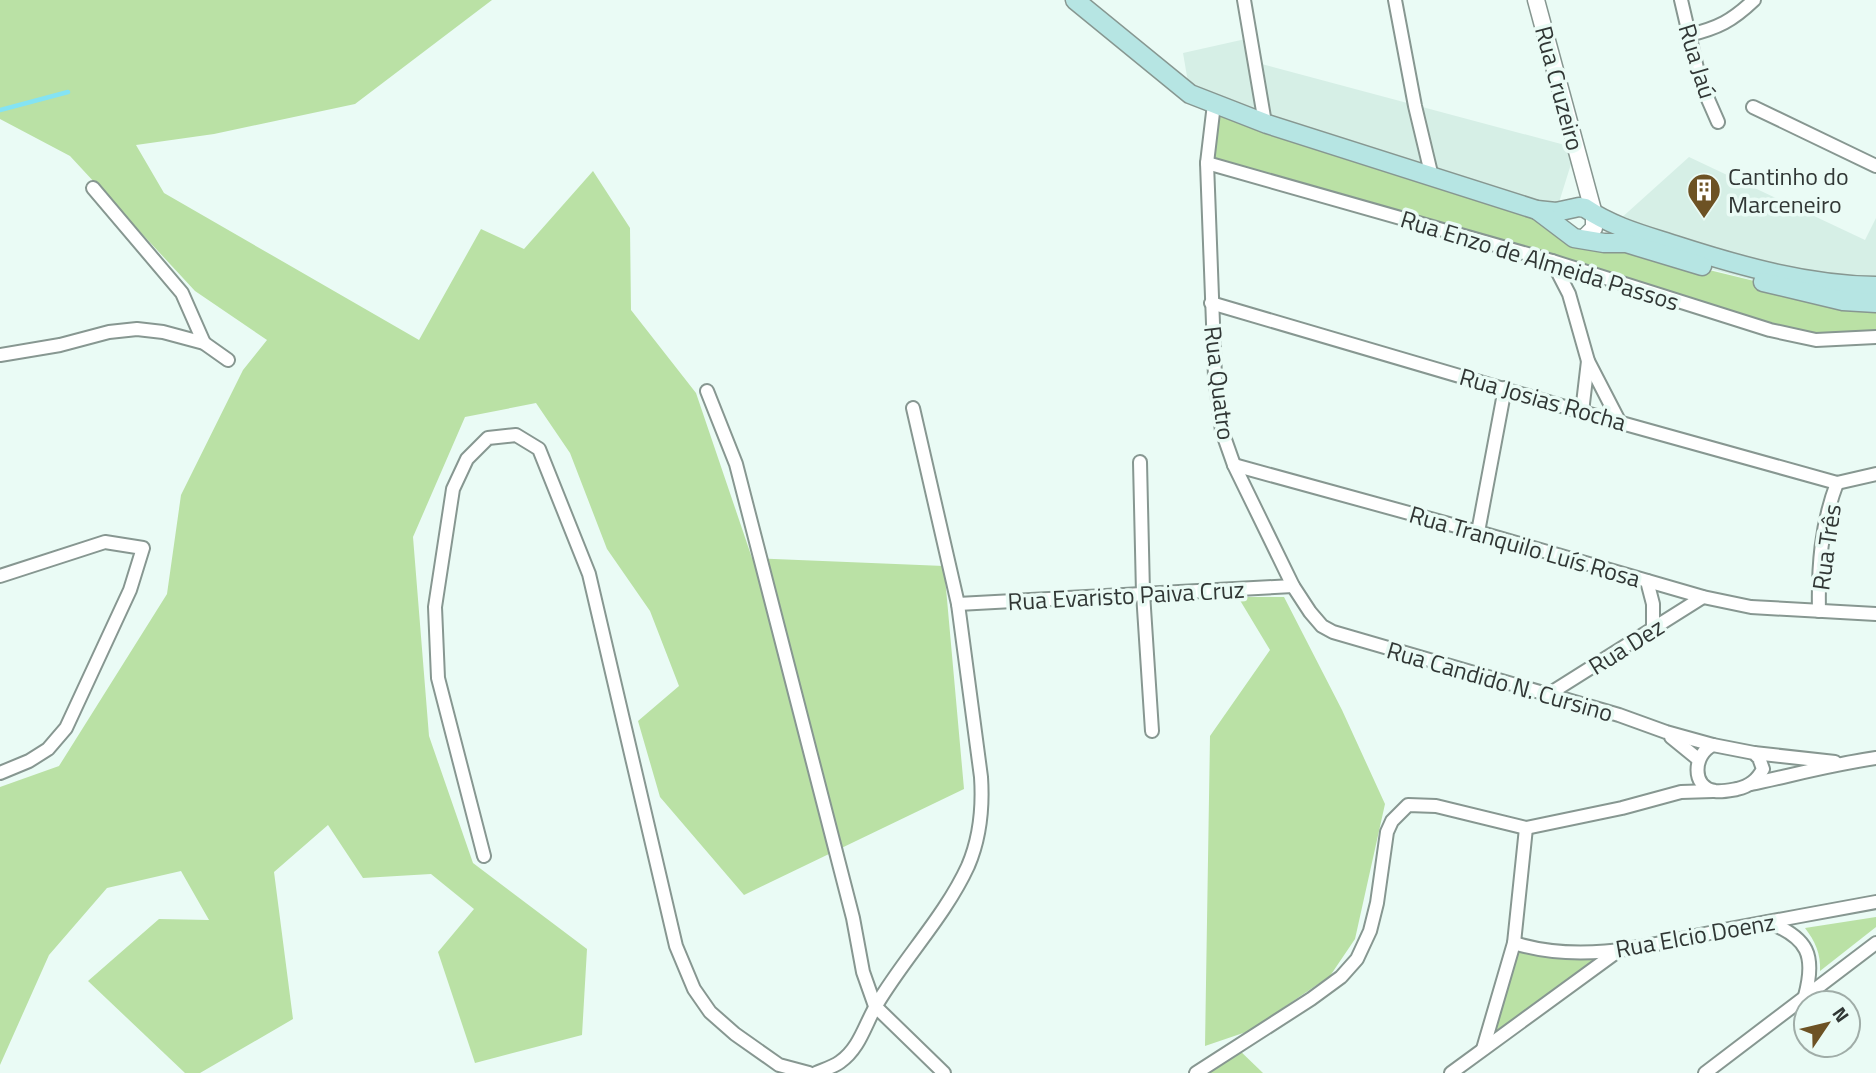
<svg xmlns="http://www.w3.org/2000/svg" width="1876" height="1073" viewBox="0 0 1876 1073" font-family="'Titillium Web',sans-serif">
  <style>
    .built { fill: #d6efe6 }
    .green { fill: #bae1a5 }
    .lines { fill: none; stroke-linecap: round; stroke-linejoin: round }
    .stream { stroke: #84e3f3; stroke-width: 4.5 }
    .minor-casing { stroke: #879791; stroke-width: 16 }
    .tertiary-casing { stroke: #879791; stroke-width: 19 }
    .secondary-casing { stroke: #879791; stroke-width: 21 }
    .minor { stroke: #fff; stroke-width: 12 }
    .tertiary { stroke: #fff; stroke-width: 16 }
    .secondary { stroke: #b6e5e3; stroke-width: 18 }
    .labels { text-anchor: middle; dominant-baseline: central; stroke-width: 7; stroke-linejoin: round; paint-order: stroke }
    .street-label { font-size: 24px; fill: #313735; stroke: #eafbf5 }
    .poi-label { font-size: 24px; fill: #313735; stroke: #eafbf5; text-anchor: start }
  </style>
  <rect width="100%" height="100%" fill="#eafbf5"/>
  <!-- built -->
  <g class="built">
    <polygon points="1250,38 1254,62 1576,148 1556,212 1190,94 1183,53"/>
    <polygon points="1689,157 1865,240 1876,218 1876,300 1779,287 1688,263 1609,229"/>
  </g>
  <!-- green -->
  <g class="green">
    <polygon points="0,0 492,0 355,104 214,134 136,145 164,193 419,340 481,229 524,249 593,171 630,228 631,310 696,393 752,558 944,566 964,789 744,895 660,797 638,721 679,686 650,611 607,549 570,453 536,403 465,417 413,537 429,736 473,863 587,949 582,1035 475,1063 438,952 474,909 431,874 363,878 328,825 274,872 293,1019 200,1073 185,1073 88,981 159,919 209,920 181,871 107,888 49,955 0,1065 0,787 59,766 167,594 181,495 243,370 267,340 195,291 70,156 0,119"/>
    <polygon points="1215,109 1550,219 1569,236 1779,287 1876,300 1876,339 1817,338 1211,159"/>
    <polygon points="1238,597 1284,597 1342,710 1385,804 1355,939 1330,976 1249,1031 1205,1046 1210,736 1270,650"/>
    <path d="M1876,917V927L1820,971C1821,954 1815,941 1805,928Z"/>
    <polygon points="1514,943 1618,951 1483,1049"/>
    <polygon points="1236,1047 1263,1073 1196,1073"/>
  </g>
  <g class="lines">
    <!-- stream -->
    <polyline class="stream" points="0,110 68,92"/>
    <!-- minor casing -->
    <g class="minor-casing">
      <g id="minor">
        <polyline points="1244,0 1265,123"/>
        <polyline points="1395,0 1415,106 1432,177"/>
        <polyline points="1681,0 1700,81 1718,122"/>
        <path d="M1689,35C1718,28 1732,21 1754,0"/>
        <polyline points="1214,104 1207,163 1215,377 1222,431 1234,465 1293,586 1310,612 1322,626 1333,632 1619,715 1666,732 1713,745"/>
        <polyline points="1753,107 1876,166"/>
        <polyline points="1207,163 1552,261 1770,330 1816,340 1876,337"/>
        <polyline points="93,188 182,293 204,343"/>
        <polyline points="1552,261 1569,294 1588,361 1619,421"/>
        <polyline points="1211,303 1582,412 1837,483 1876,474"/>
        <polyline points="0,355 60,345 109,332 137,329 163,332 204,343 228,360"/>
        <polyline points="707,391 736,464 853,918 863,972 875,1006 944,1073"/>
        <polyline points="1582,412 1588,361"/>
        <polyline points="1140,462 1143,593 1152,731"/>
        <polyline points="1234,465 1478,532 1703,597 1751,607 1876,614"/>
        <polyline points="1478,532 1505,388"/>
        <polyline points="0,576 105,542 143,548 130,590 66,728 48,749 29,761 0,773"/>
        <polyline points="1647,581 1653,604 1653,629"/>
        <polyline points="958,604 1293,586"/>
        <path d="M1819,611C1818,567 1821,525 1837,483"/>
        <polyline points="1549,694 1703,597"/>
        <polyline points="1671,737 1698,759"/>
        <path d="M1713,745L1754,753L1759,758L1763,769C1757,780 1750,786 1737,789C1731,790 1722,792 1715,791C1691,787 1693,754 1713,745Z"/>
        <polyline points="1754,753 1835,762"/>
        <path d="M1751,784C1793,775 1834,764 1876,758"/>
        <polyline points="484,856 438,678 435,607 453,489 467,459 488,438 516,435 539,449 589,574 676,946 694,989 710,1012 735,1034 779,1065 809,1073"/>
        <path d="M1768,922C1808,938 1816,955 1805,996"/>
        <path d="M1514,943C1584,965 1655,944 1724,930C1775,921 1825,911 1876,902"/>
        <polyline points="1483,1049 1514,943 1526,828"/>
        <path d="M816,1073C823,1070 833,1067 840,1062C860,1048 865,1024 877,1004C905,957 945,916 968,866C980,838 983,807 981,777L958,604L913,408"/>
        <polyline points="1196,1073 1311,999 1341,977 1357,959 1370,931 1377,903 1387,832 1392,821 1408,805 1436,806 1526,828 1622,808 1681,792 1713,791"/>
        <polyline points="1451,1073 1618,951"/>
        <polyline points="1705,1073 1876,943"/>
      </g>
    </g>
    <!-- tertiary casing -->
    <g class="tertiary-casing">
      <polyline id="tertiary" points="1536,0 1594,214 1594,228 1584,238"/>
    </g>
    <!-- secondary casing -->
    <g class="secondary-casing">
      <g id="secondary">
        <path d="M1075,0L1190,94L1267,124L1537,210L1556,212L1579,207L1585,208C1613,227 1644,235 1675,245C1740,266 1807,285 1876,286"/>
        <polyline points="1537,210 1574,238 1604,243 1626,243 1702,266"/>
        <polyline points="1763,282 1843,301 1876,303"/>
      </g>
    </g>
    <!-- minor -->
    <use href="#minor" class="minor"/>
    <!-- tertiary -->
    <use href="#tertiary" class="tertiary"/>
    <!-- secondary -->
    <use href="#secondary" class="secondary"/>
  </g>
  <!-- icons -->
  <defs>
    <g id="building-pin" transform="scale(1.75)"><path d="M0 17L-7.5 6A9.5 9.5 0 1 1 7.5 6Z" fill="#6d5224" stroke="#eafbf5"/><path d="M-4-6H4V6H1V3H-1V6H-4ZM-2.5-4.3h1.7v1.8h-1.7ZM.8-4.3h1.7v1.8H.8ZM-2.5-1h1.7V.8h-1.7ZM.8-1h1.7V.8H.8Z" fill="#fff"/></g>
  </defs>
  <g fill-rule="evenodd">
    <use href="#building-pin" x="1704" y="190"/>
  </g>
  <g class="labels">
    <!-- street labels -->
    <g class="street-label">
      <text transform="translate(1698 61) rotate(73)">Rua Jaú</text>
      <text transform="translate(1560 88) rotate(75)">Rua Cruzeiro</text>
      <text transform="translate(1540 260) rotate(17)">Rua Enzo de Almeida Passos</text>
      <text transform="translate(1220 383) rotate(83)">Rua Quatro</text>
      <text transform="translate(1543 399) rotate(16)">Rua Josias Rocha</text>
      <text transform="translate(1525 546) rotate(16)">Rua Tranquilo Luís Rosa</text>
      <text transform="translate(1826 547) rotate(-82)">Rua Três</text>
      <text transform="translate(1126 595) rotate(-3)">Rua Evaristo Paiva Cruz</text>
      <text transform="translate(1626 646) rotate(-32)">Rua Dez</text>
      <text transform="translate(1500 681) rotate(16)">Rua Candido N. Cursino</text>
      <text transform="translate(1695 935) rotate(-10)">Rua Elcio Doenz</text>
    </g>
    <!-- poi labels -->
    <g class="poi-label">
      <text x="1728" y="176">Cantinho do<tspan x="1728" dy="28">Marceneiro</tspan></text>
    </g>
  </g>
  <!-- north arrow -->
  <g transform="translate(1827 1024) rotate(55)"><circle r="33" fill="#eafbf5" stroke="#a0ada8" stroke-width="2"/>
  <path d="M0-5L12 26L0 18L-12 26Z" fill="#6d5224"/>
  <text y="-10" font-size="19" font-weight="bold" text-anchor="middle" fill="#313735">N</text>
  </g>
</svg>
